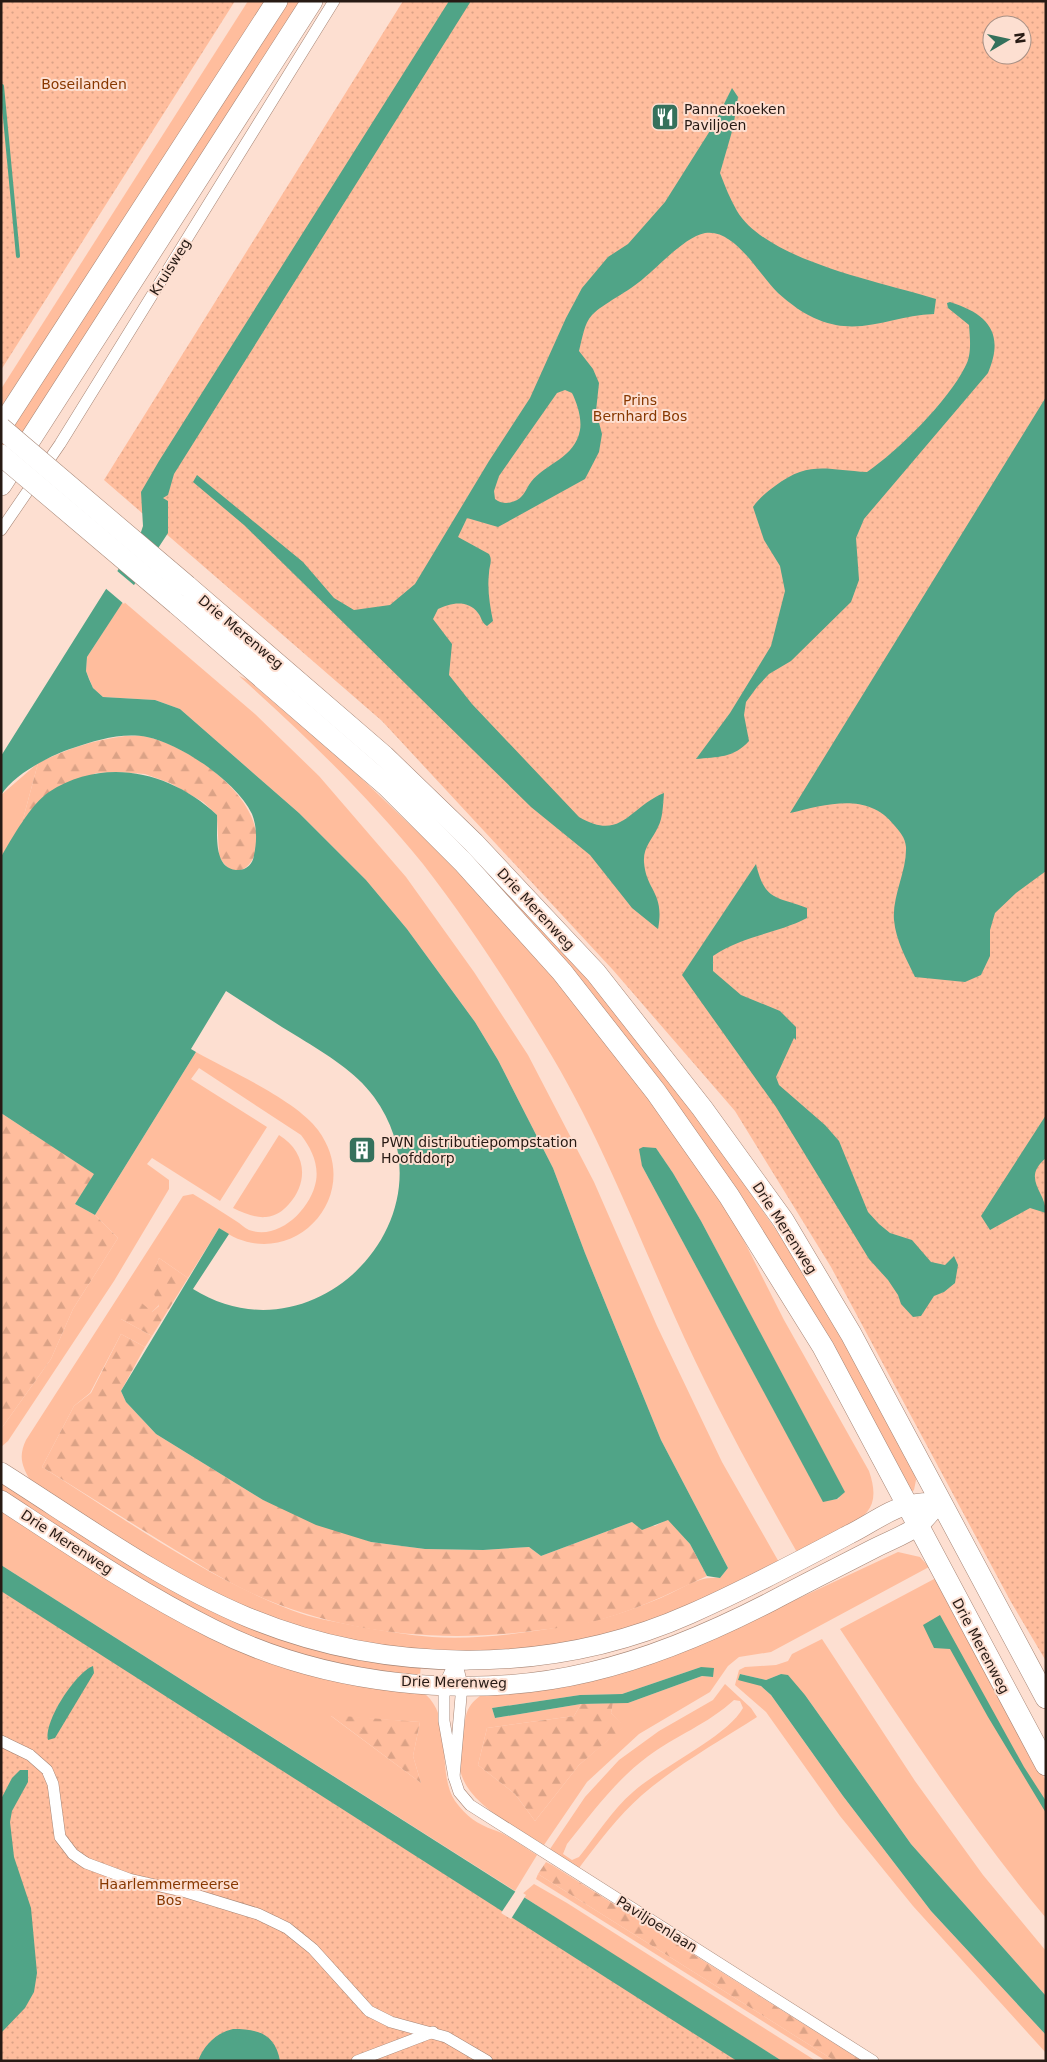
<svg xmlns="http://www.w3.org/2000/svg" width="1047" height="2062" viewBox="0 0 1047 2062" font-family="'DejaVu Sans',sans-serif">
  <style>
    .green { fill: #ffbd9d; fill-rule: evenodd }
    .forest { fill: url(#forest-firs) }
    .park { fill: url(#park-dots); fill-rule: evenodd }
    .water { fill: #50a487; fill-rule: evenodd }
    .pier { fill: #fddfd1 }
    .lines { fill: none; stroke-linecap: round; stroke-linejoin: round }
    .stream { stroke: #50a487; stroke-width: 4 }
    .street-casing { stroke: #a68575; stroke-width: 12 }
    .primary-casing { stroke: #a68575; stroke-width: 20 }
    .highway-casing { stroke: #a68575; stroke-width: 22 }
    .street { stroke: #fff; stroke-width: 11 }
    .primary { stroke: #fff; stroke-width: 19 }
    .highway { stroke: #fff; stroke-width: 21 }
    .highway-bridge-casing { stroke: #a68575; stroke-width: 22; stroke-linecap: butt }
    .highway-bridge { stroke: #fff; stroke-width: 21 }
    .labels { text-anchor: middle; dominant-baseline: central; stroke-width: 4; stroke-linejoin: round; paint-order: stroke }
    .park-label { font-size: 14px; fill: #883800; stroke: #fddfd1 }
    .poi-label { font-size: 14px; fill: #271a14; stroke: #fddfd1; text-anchor: start }
    .street-label { font-size: 14px; fill: #271a14; stroke: #fddfd1 }
  </style>
  <defs>
    <pattern id="forest-firs" width="22" height="20" patternUnits="userSpaceOnUse" patternTransform="scale(1.25)"><rect width="22" height="20" fill="#ffbd9d"/><path d="M5 1l3.5 6h-7zM16 11l3.5 6h-7z" fill="#dba286"/></pattern>
    <pattern id="park-dots" width="8" height="8" patternUnits="userSpaceOnUse" patternTransform="scale(1.25)"><rect width="8" height="8" fill="#ffbd9d"/><path d="M2 2h.1M6 6h.1" fill="none" stroke="#dba286" stroke-width="1.8" stroke-linecap="round"/></pattern>
  </defs>
  <rect width="100%" height="100%" fill="#fddfd1"/>
  <!-- green -->
  <g class="green">
    <polygon points="248,1 267,1 1,407 1,389"/>
    <polygon points="284,1 301,1 1,468 1,442"/>
    <path d="M123,601L255,714L319,776L406,877L474,972L528,1055L594,1182L657,1326L722,1462L780,1564L659,1620L541,1650L410,1652L340,1640L260,1614L193,1584L31,1482C22,1466 18,1457 26,1440L183,1196L193,1194C208,1203 222,1212 236,1221C240,1223 244,1228 249,1230C279,1241 311,1209 316,1181C319,1164 311,1148 301,1135L199,1068L191,1079L267,1127L220,1201L152,1158L147,1164L169,1180V1189L114,1281L8,1441L1,1447V1429L51,1359L73,1309L118,1238L95,1215L196,1052C230,1071 296,1100 318,1130C368,1198 287,1279 219,1228L188,1278L159,1258L150,1282L159,1305L152,1312L121,1319L152,1336L145,1347L121,1334L90,1393L74,1406L42,1467C122,1517 203,1576 291,1610C313,1619 338,1622 361,1627C385,1631 408,1635 432,1637C477,1640 523,1633 567,1626C599,1622 628,1611 658,1599C678,1591 698,1575 720,1578L728,1568L661,1440L585,1253L553,1168L498,1060L475,1022L407,929L366,880L299,813L180,709L155,700L103,697L93,688L86,671L87,657Z"/>
    <path d="M239,676L248,680L359,776L426,840L508,923L599,1030L681,1137L733,1219L784,1320L869,1471C881,1506 868,1516 839,1532C825,1539 812,1546 798,1554C753,1475 711,1398 674,1315C633,1223 597,1129 544,1043C508,984 466,919 423,864C368,796 304,734 239,676ZM656,1148L673,1173L701,1221L844,1491L838,1499L823,1501L642,1166Z"/>
    <polygon points="38,763 22,823 1,857 1,795"/>
    <polygon points="402,783 553,936 669,1076 787,1246 857,1360 914,1469 916,1480 914,1490 908,1495 766,1241"/>
    <path d="M279,1135C305,1151 310,1180 289,1204C283,1211 276,1216 266,1217C254,1218 244,1213 233,1208Z"/>
    <polygon points="1,1480 214,1609 421,1665 420,1676 334,1664 265,1644 171,1600 1,1491"/>
    <path d="M1,1510L172,1615L421,1691C456,1714 435,1771 455,1801C466,1816 477,1824 494,1830C509,1835 523,1847 537,1855L515,1891L1,1565ZM331,1716L420,1722L413,1756L421,1783Z"/>
    <path d="M898,1552L920,1557L929,1567L771,1652L739,1657L728,1666L710,1692L639,1734L587,1782L544,1845C515,1826 468,1805 460,1770C458,1760 462,1746 463,1735C466,1714 465,1706 484,1693L690,1649ZM701,1667L713,1677L702,1676L628,1703H613L611,1713L624,1726L579,1765L535,1821L515,1794L478,1765L487,1728L574,1716L581,1704L495,1718L492,1708L580,1695L622,1694Z"/>
    <path d="M936,1578L1046,1781V1918C970,1827 906,1728 840,1629Z"/>
    <polygon points="822,1639 915,1781 983,1875 1046,1951 1046,1996 911,1844 805,1695 781,1674 766,1680 740,1674 761,1686 771,1695 843,1796 931,1911 1046,2035 1046,2053 913,1906 840,1816 766,1712 735,1685 739,1670 745,1667 776,1665 788,1661 792,1654"/>
    <path d="M725,1684L751,1708L757,1717C718,1742 677,1765 642,1795C618,1816 598,1843 579,1868L550,1849L585,1797L619,1760L659,1731L713,1700ZM734,1700L740,1701L743,1708C727,1737 661,1767 633,1792C612,1810 596,1836 579,1857L572,1860L563,1854L567,1844C592,1813 615,1781 647,1757C675,1736 708,1724 734,1700Z"/>
    <polygon points="538,1874 835,2061 826,2061 536,1879"/>
    <polygon points="534,1884 567,1903 816,2061 782,2061 642,1974 521,1895"/>
  </g>
  <!-- forest -->
  <g class="forest">
    <path d="M125,736C133,736 141,735 148,737C190,747 256,793 257,840C257,867 234,885 219,856L217,815L203,802L170,783L145,774L118,772L96,773L22,823L38,763C67,749 94,740 125,736Z"/>
    <polygon points="1,1113 95,1174 75,1204 95,1215 118,1238 73,1309 51,1359 1,1429"/>
    <polygon points="159,1258 188,1278 152,1336 121,1319 136,1298 152,1312 159,1306 149,1282"/>
    <path d="M121,1334L145,1347L121,1391L126,1402L156,1434L263,1500L371,1542L425,1549L483,1550L529,1547L541,1556L632,1522L655,1526L668,1519L690,1544L707,1576C667,1595 627,1614 584,1624C570,1627 554,1628 540,1630C441,1644 339,1634 249,1592C219,1578 192,1560 164,1543C123,1518 83,1492 42,1467L74,1406L91,1393Z"/>
    <polygon points="613,1703 611,1713 625,1726 579,1765 535,1821 515,1794 478,1765 487,1728 574,1716 581,1704"/>
    <polygon points="330,1715 420,1722 413,1756 421,1783"/>
    <polygon points="546,1862 552,1865 862,2061 835,2061 538,1874"/>
  </g>
  <!-- park -->
  <g class="park">
    <polygon points="1,1 235,1 1,370"/>
    <path d="M403,1H1046V1661L1011,1602L831,1267L735,1111L613,970L382,721L104,480ZM992,25H1022V55H992Z"/>
    <polygon points="1,1586 747,2061 1,2061"/>
  </g>
  <!-- water -->
  <g class="water">
    <path d="M449,1H471L174,474L168,495L163,498L168,501V533L87,657L86,671L89,679L93,688L103,697L155,700L180,709L299,813L366,880L407,929L475,1022L498,1060L553,1168L585,1253L661,1440L728,1568L720,1578L707,1576L690,1544L668,1520L642,1530L632,1522L541,1556L529,1547L483,1550L425,1549L371,1542L316,1525L263,1500L156,1434L126,1402L121,1391L219,1228L229,1234L193,1289C316,1366 459,1214 374,1097C355,1071 327,1055 300,1038C275,1023 251,1007 226,991L191,1049L196,1052L95,1215L75,1204L94,1174L1,1113V857C12,838 31,804 49,792C105,756 171,772 217,815C218,831 212,868 236,870C246,871 253,864 254,855C257,842 257,826 252,814C237,782 181,744 147,737C123,732 96,740 73,748C51,755 14,774 1,795V756L140,535L143,526L141,492L159,461Z"/>
    <path d="M732,88L738,97L733,128L720,173C725,186 730,199 737,211C767,261 882,282 936,299L934,314C893,315 861,337 819,320C805,315 789,303 778,293C759,275 735,228 705,233C685,237 660,265 644,278C630,291 602,304 592,315C584,323 582,340 579,351L593,369L599,383L596,411L602,434L599,452L585,479L498,527L467,518L458,537L489,554C493,561 489,566 489,573C487,589 490,606 493,621L487,626C481,622 482,618 478,613C468,599 450,603 438,609L433,619L452,644L449,675L472,704L579,817C622,842 629,807 664,793C663,804 663,818 658,827C652,840 643,847 644,862C646,891 665,892 658,929L632,908L590,855L531,807L244,525L193,482L197,475L303,562L334,598L354,610L390,605L415,584L489,461L530,398L566,318L582,288L608,257L628,244L665,202L713,126ZM565,390L572,393C577,403 582,418 580,430C575,458 546,463 531,482C527,487 525,494 520,498C512,504 502,505 495,499L494,491L499,476L557,393Z"/>
    <path d="M950,302C988,314 1005,333 988,373L864,519L856,538L859,580L851,602L791,661L769,674L757,687L746,702L744,715L749,741C734,758 717,757 696,759L730,713L771,646L785,591L780,566L764,540L753,507C759,498 767,492 775,486C809,460 828,470 867,472C898,451 948,401 965,367C972,355 970,339 969,325L948,308L947,303Z"/>
    <path d="M1046,397V871L1016,893L995,913L990,930V956L981,975L965,982L915,977C906,958 896,941 894,920C892,896 907,871 906,847C905,837 900,832 894,825C867,791 825,805 790,813Z"/>
    <path d="M756,864C765,901 775,896 807,908V918C776,934 744,935 713,956V971L741,995L780,1011L796,1027V1040L794,1038L776,1077L779,1085L825,1125L839,1141L868,1212L879,1224L890,1233L912,1240L931,1262L945,1265L954,1256L958,1265L955,1283L944,1292L934,1296L921,1316L913,1317L901,1304L898,1295L888,1280L869,1259L776,1107L682,975Z"/>
    <path d="M1046,1115V1158C1021,1179 1046,1191 1046,1213L1030,1208L990,1230L981,1216Z"/>
    <polygon points="643,1147 656,1148 673,1173 701,1221 845,1492 837,1499 823,1502 642,1166 639,1149"/>
    <polygon points="1,1565 782,2061 737,2061 663,2014 1,1591"/>
    <polygon points="940,1615 1024,1767 1046,1801 1046,1813 988,1717 950,1649 934,1648 923,1625"/>
    <path d="M93,1666L94,1673L55,1738L48,1740C43,1722 76,1672 93,1666Z"/>
    <polygon points="701,1667 714,1668 713,1677 702,1676 628,1703 581,1704 495,1718 492,1708 580,1695 622,1694"/>
    <polygon points="740,1674 766,1680 781,1674 788,1675 805,1695 911,1844 1046,1996 1046,2035 931,1911 843,1796 771,1695 761,1686 738,1680"/>
    <polygon points="20,1770 28,1770 28,1782 12,1811 10,1822 14,1857 31,1908 37,1973 34,1992 25,2008 1,2033 1,1799 12,1778"/>
    <path d="M233,2029C257,2029 275,2033 280,2061H198C204,2045 216,2033 233,2029Z"/>
  </g>
  <!-- pier -->
  <g class="pier">
    <polygon points="116,570 135,586 124,604 104,587"/>
    <polygon points="517,1889 526,1895 511,1919 501,1913"/>
  </g>
  <g class="lines">
    <!-- stream -->
    <polyline class="stream" points="2,86 18,256"/>
    <!-- street casing -->
    <g class="street-casing">
      <g id="street">
        <polyline points="1,530 60,444 334,1"/>
        <polygon points="456,1660 462,1685 454,1777 444,1721 444,1685"/>
        <polyline points="1,1741 30,1755 47,1770 53,1784 60,1837 73,1854 86,1863 129,1879 186,1892 258,1914 287,1928 313,1949 369,2011 391,2022 446,2037 487,2061"/>
        <polyline points="454,1777 459,1792 470,1805 873,2061"/>
        <polyline points="357,2061 433,2032"/>
      </g>
    </g>
    <!-- primary casing -->
    <g class="primary-casing">
      <g id="primary">
        <path d="M1,1472C80,1522 161,1581 247,1617C386,1675 553,1675 690,1614C745,1590 797,1562 850,1534C867,1526 891,1508 909,1505C919,1502 930,1503 940,1502"/>
        <path d="M1,1500C70,1545 139,1592 213,1629C324,1685 469,1701 590,1672C654,1657 714,1631 772,1601C806,1583 840,1566 873,1549C888,1541 906,1535 919,1525C927,1518 933,1509 940,1502"/>
      </g>
    </g>
    <!-- highway casing -->
    <g class="highway-casing">
      <g id="highway">
        <polyline points="1,427 277,1"/>
        <polyline points="1,485 312,1"/>
        <polyline points="187,586 384,756 474,843 596,973 702,1108 783,1220 851,1334 1046,1698"/>
        <polyline points="177,604 387,786 463,862 562,972 656,1092 729,1196 823,1347 1046,1765"/>
      </g>
    </g>
    <!-- street -->
    <use href="#street" class="street"/>
    <!-- primary -->
    <use href="#primary" class="primary"/>
    <!-- highway -->
    <use href="#highway" class="highway"/>
    <!-- highway-bridge casing -->
    <g class="highway-bridge-casing">
      <g id="highway-bridge">
        <polyline points="1,428 187,586"/>
        <polyline points="1,455 177,604"/>
      </g>
    </g>
    <!-- highway-bridge -->
    <use href="#highway-bridge" class="highway-bridge"/>
  </g>
  <!-- icons -->
  <defs>
    <g id="restaurant-square" transform="scale(1.4375)"><rect x="-9" y="-9" width="18" height="18" rx="4" fill="#35715c" stroke="#fddfd1"/><path d="M-5-6h1v4h1v-4h1v4h1v-4h1v5L-1.5 .5V6h-2V.5L-5-1ZM5-6V6H3V1.5H1.5Q1.5-4 5-6Z" fill="#fff"/></g>
    <g id="building-square" transform="scale(1.4375)"><rect x="-9" y="-9" width="18" height="18" rx="4" fill="#35715c" stroke="#fddfd1"/><path d="M-4-6H4V6H1V3H-1V6H-4ZM-2.5-4.3h1.7v1.8h-1.7ZM.8-4.3h1.7v1.8H.8ZM-2.5-1h1.7V.8h-1.7ZM.8-1h1.7V.8H.8Z" fill="#fff"/></g>
  </defs>
  <g fill-rule="evenodd">
    <use href="#restaurant-square" x="665" y="117"/>
    <use href="#building-square" x="362" y="1150"/>
  </g>
  <g class="labels">
    <!-- park labels -->
    <g class="park-label">
      <text x="84" y="84">Boseilanden</text>
      <text x="640" y="400">Prins<tspan x="640" dy="16">Bernhard Bos</tspan></text>
      <text x="169" y="1884">Haarlemmermeerse<tspan x="169" dy="16">Bos</tspan></text>
    </g>
    <!-- poi labels -->
    <g class="poi-label">
      <text x="684" y="109">Pannenkoeken<tspan x="684" dy="16">Paviljoen</tspan></text>
      <text x="381" y="1142">PWN distributiepompstation<tspan x="381" dy="16">Hoofddorp</tspan></text>
    </g>
    <!-- street labels -->
    <g class="street-label">
      <text transform="translate(170 267) rotate(-58)">Kruisweg</text>
      <text transform="translate(241 632) rotate(40)">Drie Merenweg</text>
      <text transform="translate(536 909) rotate(47)">Drie Merenweg</text>
      <text transform="translate(785 1228) rotate(57)">Drie Merenweg</text>
      <text transform="translate(67 1542) rotate(33)">Drie Merenweg</text>
      <text transform="translate(981 1646) rotate(62)">Drie Merenweg</text>
      <text transform="translate(454 1682) rotate(1)">Drie Merenweg</text>
      <text transform="translate(657 1924) rotate(32)">Paviljoenlaan</text>
    </g>
  </g>
  <!-- border -->
  <rect width="1047" height="2062" fill="none" stroke="#271a14" stroke-width="5"/>
  <!-- north arrow -->
  <g transform="translate(1007 40) rotate(81)"><circle r="24" fill="#fddfd1" stroke="#a79085"/>
  <path d="M0-4L9 19L0 12L-9 19Z" fill="#35715c"/>
  <text y="-8" font-size="14" font-weight="bold" text-anchor="middle" fill="#271a14">N</text>
  </g>
</svg>
